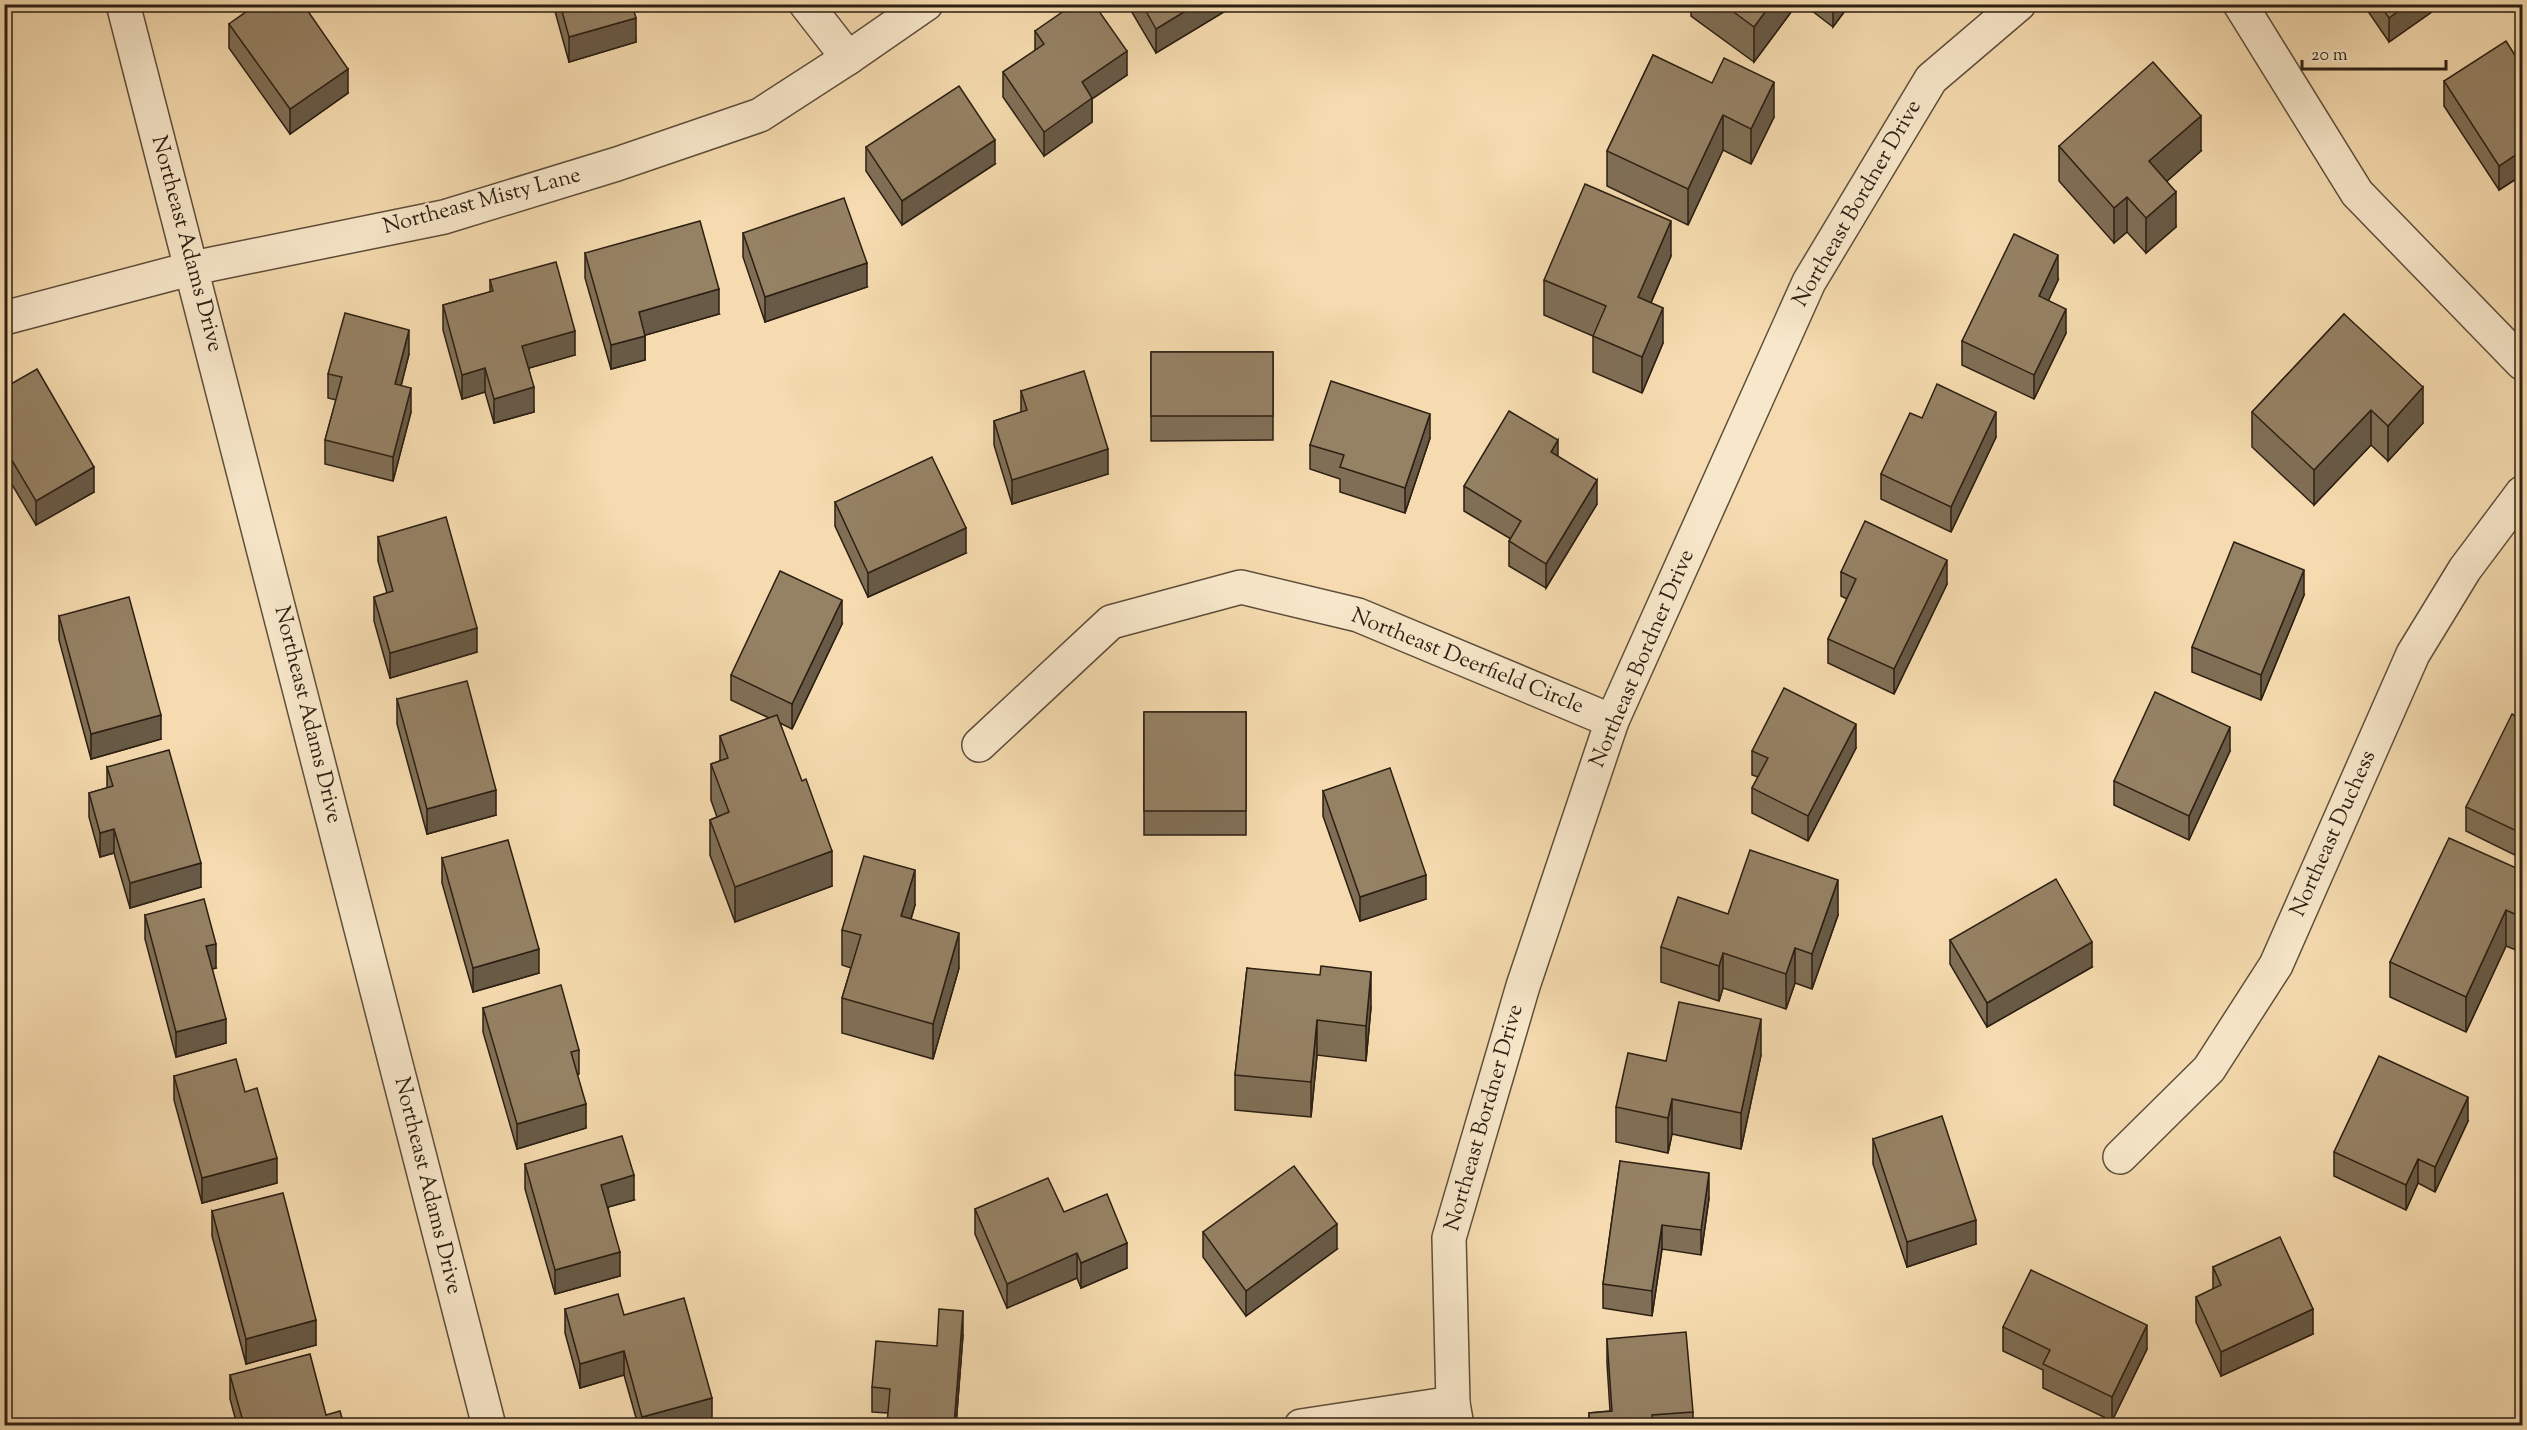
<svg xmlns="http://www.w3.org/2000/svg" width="2527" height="1430" viewBox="0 0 2527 1430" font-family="'Sorts Mill Goudy',serif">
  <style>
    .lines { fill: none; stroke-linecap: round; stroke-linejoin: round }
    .minor-casing { stroke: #5e4e3a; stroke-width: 36 }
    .minor { stroke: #f8e8cb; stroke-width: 33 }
    .wall { fill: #806f56; stroke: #2c1f13; stroke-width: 1.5 }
    .shaded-wall { fill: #685a46; stroke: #2c1f13; stroke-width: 1.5 }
    .building { fill: #958164; stroke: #2c1f13; stroke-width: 1.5 }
    .labels { text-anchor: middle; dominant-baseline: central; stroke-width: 4.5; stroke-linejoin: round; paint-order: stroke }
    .street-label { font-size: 22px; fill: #2c1f13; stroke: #f8e8cb }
  </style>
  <rect width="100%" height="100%" fill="#f5dbaf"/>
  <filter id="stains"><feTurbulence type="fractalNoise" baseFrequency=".00333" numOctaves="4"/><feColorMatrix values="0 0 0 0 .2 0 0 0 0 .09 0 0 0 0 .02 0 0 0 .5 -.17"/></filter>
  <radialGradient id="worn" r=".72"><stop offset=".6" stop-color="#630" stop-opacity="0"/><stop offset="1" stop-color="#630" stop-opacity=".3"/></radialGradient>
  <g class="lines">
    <!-- minor casing -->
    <g class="minor-casing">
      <g id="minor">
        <polyline points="123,4 489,1426"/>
        <polyline points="806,4 848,58"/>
        <polyline points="2240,4 2357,193 2522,363"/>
        <polyline points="4,318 193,268 444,217 617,164 760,115 848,58 926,4"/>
        <polyline points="979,745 1111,622 1241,587 1358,615 1612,721"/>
        <polyline points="2120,1157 2209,1069 2276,965 2413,654 2465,569 2522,493"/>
        <polyline points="1301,1426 1453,1403"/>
        <polyline points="1457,1426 1453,1403 1449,1238 1523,986 1612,721 1809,282 1931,79 2019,4"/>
      </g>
    </g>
    <!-- minor -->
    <use href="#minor" class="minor"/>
  </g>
  <!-- wall -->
  <g class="wall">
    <polygon points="553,4 632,4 636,42 569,62"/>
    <polygon points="1127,4 1237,4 1156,53"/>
    <polygon points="1691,4 1797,4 1754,62 1691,16"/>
    <polygon points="1803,4 1850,4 1833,27"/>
    <polygon points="2363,4 2443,4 2389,42"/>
    <polygon points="229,24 348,93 290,134 229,48"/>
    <polygon points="1035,31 1127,75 1092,99 1092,122 1044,156 1003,97 1003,72 1035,51"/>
    <polygon points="1653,55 1774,117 1751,164 1723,150 1688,225 1607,186 1607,151"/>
    <polygon points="2523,68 2523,202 2516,195 2516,179 2499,190 2444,106 2444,81"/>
    <polygon points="2059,146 2201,151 2167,181 2176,227 2146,253 2127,232 2114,243 2059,181"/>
    <polygon points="866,147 995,164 902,225 866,171"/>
    <polygon points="743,233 867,287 765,322 743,257"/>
    <polygon points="585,253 719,314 645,335 645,360 611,369 585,278"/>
    <polygon points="1671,256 1651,303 1663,343 1642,393 1593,372 1593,336 1544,315 1544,280"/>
    <polygon points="490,280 575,355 529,368 534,412 494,423 485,392 462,399 443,330 443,305 490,292"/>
    <polygon points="2058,280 2048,301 2066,333 2034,399 1962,365 1962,341"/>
    <polygon points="2344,314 2423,423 2388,461 2371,445 2314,505 2252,447 2252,412"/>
    <polygon points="1151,352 1273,352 1273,440 1151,441"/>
    <polygon points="409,354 401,386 411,412 393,481 325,464 325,440 336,400 328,398 328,374"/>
    <polygon points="4,388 94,492 36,525 4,471"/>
    <polygon points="1021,391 1108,474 1012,504 994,445 994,421 1021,412"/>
    <polygon points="1922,418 1996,437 1951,532 1881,499 1881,474"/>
    <polygon points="1430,438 1405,513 1340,492 1340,479 1310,469 1310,445"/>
    <polygon points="1558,457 1597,504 1546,588 1509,566 1509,541 1511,539 1464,511 1464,486"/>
    <polygon points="835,502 966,553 868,597 835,526"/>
    <polygon points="378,537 477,652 390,678 374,621 374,597 387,593 378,561"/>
    <polygon points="1841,572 1947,584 1894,694 1828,663 1828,639 1847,599 1841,596"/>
    <polygon points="2304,595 2261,700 2192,672 2192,647"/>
    <polygon points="59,616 161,739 91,759 59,640"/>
    <polygon points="842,624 792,729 780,723 832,886 735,922 710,855 710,820 717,817 711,800 711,764 720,761 720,736 769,718 731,700 731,675"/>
    <polygon points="397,699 496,815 427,834 397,724"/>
    <rect x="1144" y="712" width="102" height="123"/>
    <polygon points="2523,720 2523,859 2466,831 2466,807"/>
    <polygon points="1856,748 1808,841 1752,813 1752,788 1758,777 1752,775 1752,751"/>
    <polygon points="2230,751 2189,840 2114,805 2114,781"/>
    <polygon points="107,767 201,887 130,908 114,853 100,857 89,817 89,793 107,788"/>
    <polygon points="1323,791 1426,899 1360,921 1323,816"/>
    <polygon points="442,858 539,973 473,992 442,883"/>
    <polygon points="2523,871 2523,953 2506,946 2466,1032 2390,997 2390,962"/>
    <polygon points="915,905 911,919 959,968 933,1059 842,1033 842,998 851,968 842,965 842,930"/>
    <polygon points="1728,914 1838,915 1812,989 1795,983 1786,1009 1723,988 1719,1001 1661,982 1661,947"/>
    <polygon points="145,915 216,968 212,969 226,1043 176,1057 145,939"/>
    <polygon points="1950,940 2092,967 1987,1027 1950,964"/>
    <polygon points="1247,968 1371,1007 1366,1061 1317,1055 1311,1117 1235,1110 1235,1075"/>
    <polygon points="483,1008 579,1050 579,1074 577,1075 586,1128 517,1149 483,1032"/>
    <polygon points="1761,1055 1741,1149 1672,1134 1668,1153 1616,1142 1616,1107 1666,1061"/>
    <polygon points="174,1076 245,1092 277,1183 202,1203 174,1100"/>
    <polygon points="2468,1121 2435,1192 2418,1183 2406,1210 2334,1176 2334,1152"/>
    <polygon points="1873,1139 1976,1244 1907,1267 1873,1164"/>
    <polygon points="1620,1161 1709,1198 1701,1255 1662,1249 1652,1316 1603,1308 1603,1284"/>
    <polygon points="525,1164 634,1200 608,1207 620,1276 555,1294 525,1189"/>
    <polygon points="975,1209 1064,1212 1127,1268 1081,1288 1077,1278 1007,1308 975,1234"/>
    <polygon points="212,1211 316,1345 246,1364 212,1236"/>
    <polygon points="1203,1232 1337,1249 1246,1316 1203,1257"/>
    <polygon points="2213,1267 2313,1334 2221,1376 2196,1322 2196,1297 2213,1289"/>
    <polygon points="565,1309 624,1315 712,1422 700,1425 638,1425 624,1375 580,1388 565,1333"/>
    <polygon points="2003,1327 2147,1349 2112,1421 2043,1388 2043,1370 2003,1351"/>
    <polygon points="963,1335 956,1425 887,1425 888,1413 872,1412 872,1387 937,1346"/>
    <polygon points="1607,1339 1693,1412 1693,1425 1589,1425 1589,1413 1610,1411 1607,1363"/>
    <polygon points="230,1375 326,1415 344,1425 237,1425 230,1399"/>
  </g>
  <!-- shaded-wall -->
  <g class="shaded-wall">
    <polygon points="1197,4 1237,4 1156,53 1156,29"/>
    <polygon points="1771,4 1797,4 1754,62 1754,27"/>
    <polygon points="1833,4 1850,4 1833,27"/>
    <polygon points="2408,4 2443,4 2389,42 2389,18"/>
    <polygon points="636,18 636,42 569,62 569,37"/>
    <polygon points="1127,51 1127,75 1092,99 1092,122 1044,156 1044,132 1082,82"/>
    <polygon points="348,69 348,93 290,134 290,109"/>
    <polygon points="1774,82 1774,117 1751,164 1751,129"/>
    <polygon points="1723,115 1723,150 1688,225 1688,189"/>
    <polygon points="2201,116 2201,151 2149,197 2149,161"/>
    <polygon points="995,140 995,164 902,225 902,201"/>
    <polygon points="2523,150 2523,175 2516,170 2516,179 2499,190 2499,166"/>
    <polygon points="2176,192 2176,227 2146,253 2146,218"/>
    <polygon points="2127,197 2127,232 2114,243 2114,208"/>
    <polygon points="1671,221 1671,256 1638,332 1638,297"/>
    <polygon points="2058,255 2058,280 2039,321 2039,296"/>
    <polygon points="867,263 867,287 765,322 765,297"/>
    <polygon points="719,289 719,314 639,337 639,312"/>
    <polygon points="1663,308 1663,343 1642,393 1642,357"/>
    <polygon points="2066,309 2066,333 2034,399 2034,375"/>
    <polygon points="409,330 409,354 395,409 395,384"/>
    <polygon points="575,331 575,355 522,370 522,346"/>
    <polygon points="645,336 645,360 611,369 611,345"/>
    <polygon points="485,368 485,392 462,399 462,375"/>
    <polygon points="534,387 534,412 494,423 494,399"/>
    <polygon points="2423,387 2423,423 2388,461 2388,426"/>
    <polygon points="411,388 411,412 393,481 393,457"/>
    <polygon points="2371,410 2371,445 2314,505 2314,470"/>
    <polygon points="1996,412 1996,437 1951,532 1951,507"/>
    <polygon points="1430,414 1430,438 1405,513 1405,488"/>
    <polygon points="1558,440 1558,464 1551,452"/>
    <polygon points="1108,449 1108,474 1012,504 1012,480"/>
    <polygon points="94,467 94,492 36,525 36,501"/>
    <polygon points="1597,480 1597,504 1546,588 1546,564"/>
    <polygon points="966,528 966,553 868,597 868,573"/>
    <polygon points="1947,560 1947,584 1894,694 1894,669"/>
    <polygon points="2304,570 2304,595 2261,700 2261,675"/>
    <polygon points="842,600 842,624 792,729 792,704"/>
    <polygon points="477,628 477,652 390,678 390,653"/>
    <polygon points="161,715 161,739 91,759 91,734"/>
    <polygon points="1856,724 1856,748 1808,841 1808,816"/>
    <polygon points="2230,727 2230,751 2189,840 2189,816"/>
    <polygon points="496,790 496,815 427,834 427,809"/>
    <polygon points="114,829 114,853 100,857 100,833"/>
    <polygon points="832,851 832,886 735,922 735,887"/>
    <polygon points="201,863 201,887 130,908 130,883"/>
    <polygon points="915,870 915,905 901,951 901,916"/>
    <polygon points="1426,875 1426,899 1360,921 1360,897"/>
    <polygon points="1838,880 1838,915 1812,989 1812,954"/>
    <polygon points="2506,910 2506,946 2466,1032 2466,997"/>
    <polygon points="959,933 959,968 933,1059 933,1024"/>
    <polygon points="2092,942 2092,967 1987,1027 1987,1003"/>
    <polygon points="216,944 216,968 206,971 206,946"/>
    <polygon points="1795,948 1795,983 1786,1009 1786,974"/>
    <polygon points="539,949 539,973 473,992 473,968"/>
    <polygon points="1723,953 1723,988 1719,1001 1719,966"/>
    <polygon points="1371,972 1371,1007 1366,1061 1366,1026"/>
    <polygon points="226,1019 226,1043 176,1057 176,1032"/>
    <polygon points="1761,1019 1761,1055 1741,1149 1741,1113"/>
    <polygon points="1317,1020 1317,1055 1311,1117 1311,1082"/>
    <polygon points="2468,1097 2468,1121 2435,1192 2435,1167"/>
    <polygon points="1672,1099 1672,1134 1668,1153 1668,1118"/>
    <polygon points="586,1104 586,1128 517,1149 517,1124"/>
    <polygon points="277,1158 277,1183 202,1203 202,1178"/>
    <polygon points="2418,1159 2418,1183 2406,1210 2406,1185"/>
    <polygon points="1709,1173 1709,1198 1701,1255 1701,1230"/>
    <polygon points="634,1175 634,1200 601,1209 601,1185"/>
    <polygon points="1976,1220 1976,1244 1907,1267 1907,1242"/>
    <polygon points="1337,1224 1337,1249 1246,1316 1246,1291"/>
    <polygon points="1662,1225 1662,1249 1652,1316 1652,1291"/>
    <polygon points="1127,1243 1127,1268 1081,1288 1081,1263"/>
    <polygon points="620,1252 620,1276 555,1294 555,1270"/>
    <polygon points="1077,1253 1077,1278 1007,1308 1007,1284"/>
    <polygon points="2313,1309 2313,1334 2221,1376 2221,1352"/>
    <polygon points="963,1311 963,1335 956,1425 954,1425"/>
    <polygon points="316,1320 316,1345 246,1364 246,1339"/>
    <polygon points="2147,1325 2147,1349 2112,1421 2112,1397"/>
    <polygon points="624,1351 624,1375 580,1388 580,1364"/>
    <polygon points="712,1398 712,1422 700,1425 642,1425 642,1417"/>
  </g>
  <!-- building -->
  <g class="building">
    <polygon points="257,4 303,4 348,69 290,109 229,24"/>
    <polygon points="560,4 632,4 636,18 569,37"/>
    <polygon points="1074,4 1094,4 1127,51 1082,82 1092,98 1044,132 1003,72 1044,44 1035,31"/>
    <polygon points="1142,4 1197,4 1156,29"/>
    <polygon points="1723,4 1771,4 1754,27"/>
    <polygon points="2379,4 2408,4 2389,18"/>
    <polygon points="2506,41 2523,68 2523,150 2499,166 2444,81"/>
    <polygon points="1653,55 1712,83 1724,58 1774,82 1751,129 1723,115 1688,189 1607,151"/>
    <polygon points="2153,62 2201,116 2149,161 2176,192 2146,218 2127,197 2114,208 2059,146"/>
    <polygon points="959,86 995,140 902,201 866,147"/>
    <polygon points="2523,165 2523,178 2516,170"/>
    <polygon points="1585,184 1671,221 1638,297 1663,308 1642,357 1593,336 1606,306 1544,280"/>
    <polygon points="844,198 867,263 765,297 743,233"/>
    <polygon points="700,221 719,289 639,312 645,336 611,345 585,253"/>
    <polygon points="2014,234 2058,255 2039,296 2066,309 2034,375 1962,341"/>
    <polygon points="556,262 575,331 522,346 534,387 494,399 485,368 462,375 443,305 493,291 490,280"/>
    <polygon points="345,313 409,330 395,384 411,388 393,457 325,440 342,377 328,374"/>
    <polygon points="2344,314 2423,387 2388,426 2371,410 2314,470 2252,412"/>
    <rect x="1151" y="352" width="122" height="64"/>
    <polygon points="37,369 94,467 36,501 4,447 4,388"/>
    <polygon points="1084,371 1108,449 1012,480 994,421 1027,410 1021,391"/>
    <polygon points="1331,381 1430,414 1405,488 1340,467 1344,455 1310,445"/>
    <polygon points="1937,384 1996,412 1951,507 1881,474 1910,413 1922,418"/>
    <polygon points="1509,411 1558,440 1551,452 1597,480 1546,564 1509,541 1521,521 1464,486"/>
    <polygon points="932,457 966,528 868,573 835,502"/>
    <polygon points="446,517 477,628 390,653 374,597 393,591 378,537"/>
    <polygon points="1865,521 1947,560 1894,669 1828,639 1856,579 1841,572"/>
    <polygon points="2234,542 2304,570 2261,675 2192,647"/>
    <polygon points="780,571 842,600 792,704 731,675"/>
    <polygon points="129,597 161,715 91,734 59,616"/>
    <polygon points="467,681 496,790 427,809 397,699"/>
    <polygon points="1784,688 1856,724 1808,816 1752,788 1768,758 1752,751"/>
    <polygon points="2155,692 2230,727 2189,816 2114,781"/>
    <rect x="1144" y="712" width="102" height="99"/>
    <polygon points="2512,714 2523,720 2523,834 2466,807"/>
    <polygon points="777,715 802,781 806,779 832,851 735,887 710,820 729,812 711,764 728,758 720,736"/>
    <polygon points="169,750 201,863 130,883 114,829 100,833 89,793 113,786 107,767"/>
    <polygon points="1390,768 1426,875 1360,897 1323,791"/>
    <polygon points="2449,838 2523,871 2523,918 2506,910 2466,997 2390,962"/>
    <polygon points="508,840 539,949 473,968 442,858"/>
    <polygon points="1750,850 1838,880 1812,954 1795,948 1786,974 1723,953 1719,966 1661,947 1678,897 1728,914"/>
    <polygon points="864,856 915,870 901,916 959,933 933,1024 842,998 861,935 842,930"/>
    <polygon points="2056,879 2092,942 1987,1003 1950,940"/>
    <polygon points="204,899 216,944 206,946 226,1019 176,1032 145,915"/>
    <polygon points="1321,966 1371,972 1366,1026 1317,1020 1311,1082 1235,1075 1247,968 1320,975"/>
    <polygon points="561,985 579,1050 571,1052 586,1104 517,1124 483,1008"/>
    <polygon points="1679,1002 1761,1019 1741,1113 1672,1099 1668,1118 1616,1107 1628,1053 1666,1061"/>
    <polygon points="2379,1056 2468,1097 2435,1167 2418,1159 2406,1185 2334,1152"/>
    <polygon points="236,1059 245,1092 257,1088 277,1158 202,1178 174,1076"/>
    <polygon points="1942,1116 1976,1220 1907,1242 1873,1139"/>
    <polygon points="622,1136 634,1175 601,1185 620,1252 555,1270 525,1164"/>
    <polygon points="1620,1161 1709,1173 1701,1230 1662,1225 1652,1291 1603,1284"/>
    <polygon points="1294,1166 1337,1224 1246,1291 1203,1232"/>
    <polygon points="1048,1178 1064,1212 1107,1194 1127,1243 1081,1263 1077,1253 1007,1284 975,1209"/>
    <polygon points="283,1193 316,1320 246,1339 212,1211"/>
    <polygon points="2280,1237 2313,1309 2221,1352 2196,1297 2221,1285 2213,1267"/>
    <polygon points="2031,1270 2147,1325 2112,1397 2043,1364 2050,1350 2003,1327"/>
    <polygon points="618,1294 624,1315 684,1298 712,1398 642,1417 624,1351 580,1364 565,1309"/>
    <polygon points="939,1309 963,1311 954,1425 908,1425 887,1424 890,1389 872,1387 876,1341 937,1346"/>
    <polygon points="1686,1332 1693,1412 1652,1415 1653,1425 1590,1425 1589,1413 1612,1411 1607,1339"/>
    <polygon points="310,1354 326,1415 340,1411 344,1425 244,1425 230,1375"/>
  </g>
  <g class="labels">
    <!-- street labels -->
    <g class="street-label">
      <text transform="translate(482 202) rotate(-15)">Northeast Misty Lane</text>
      <text transform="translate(1858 204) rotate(-60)">Northeast Bordner Drive</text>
      <text transform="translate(186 244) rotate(75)">Northeast Adams Drive</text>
      <text transform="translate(1643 659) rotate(-67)">Northeast Bordner Drive</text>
      <text transform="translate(1467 662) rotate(22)">Northeast Deerfield Circle</text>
      <text transform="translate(307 715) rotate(76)">Northeast Adams Drive</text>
      <text transform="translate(2334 834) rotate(-66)">Northeast Duchess</text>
      <text transform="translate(1485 1118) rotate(-74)">Northeast Bordner Drive</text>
      <text transform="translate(427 1186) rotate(76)">Northeast Adams Drive</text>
    </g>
  </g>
  <!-- margin -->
  <rect width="2527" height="1430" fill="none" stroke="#f5dbaf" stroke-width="24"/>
  <rect x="6" y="6" width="2515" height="1418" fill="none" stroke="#2c1f13" stroke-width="3"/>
  <rect x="12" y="12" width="2503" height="1406" fill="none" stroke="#2c1f13" stroke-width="1.5"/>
  <!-- scale -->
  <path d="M2302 60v9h144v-9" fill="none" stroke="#2c1f13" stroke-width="3"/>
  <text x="2311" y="60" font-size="18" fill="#2c1f13" stroke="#f8e8cb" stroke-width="4.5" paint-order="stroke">20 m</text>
  <rect width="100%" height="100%" filter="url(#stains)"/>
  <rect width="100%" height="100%" fill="url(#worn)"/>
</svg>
